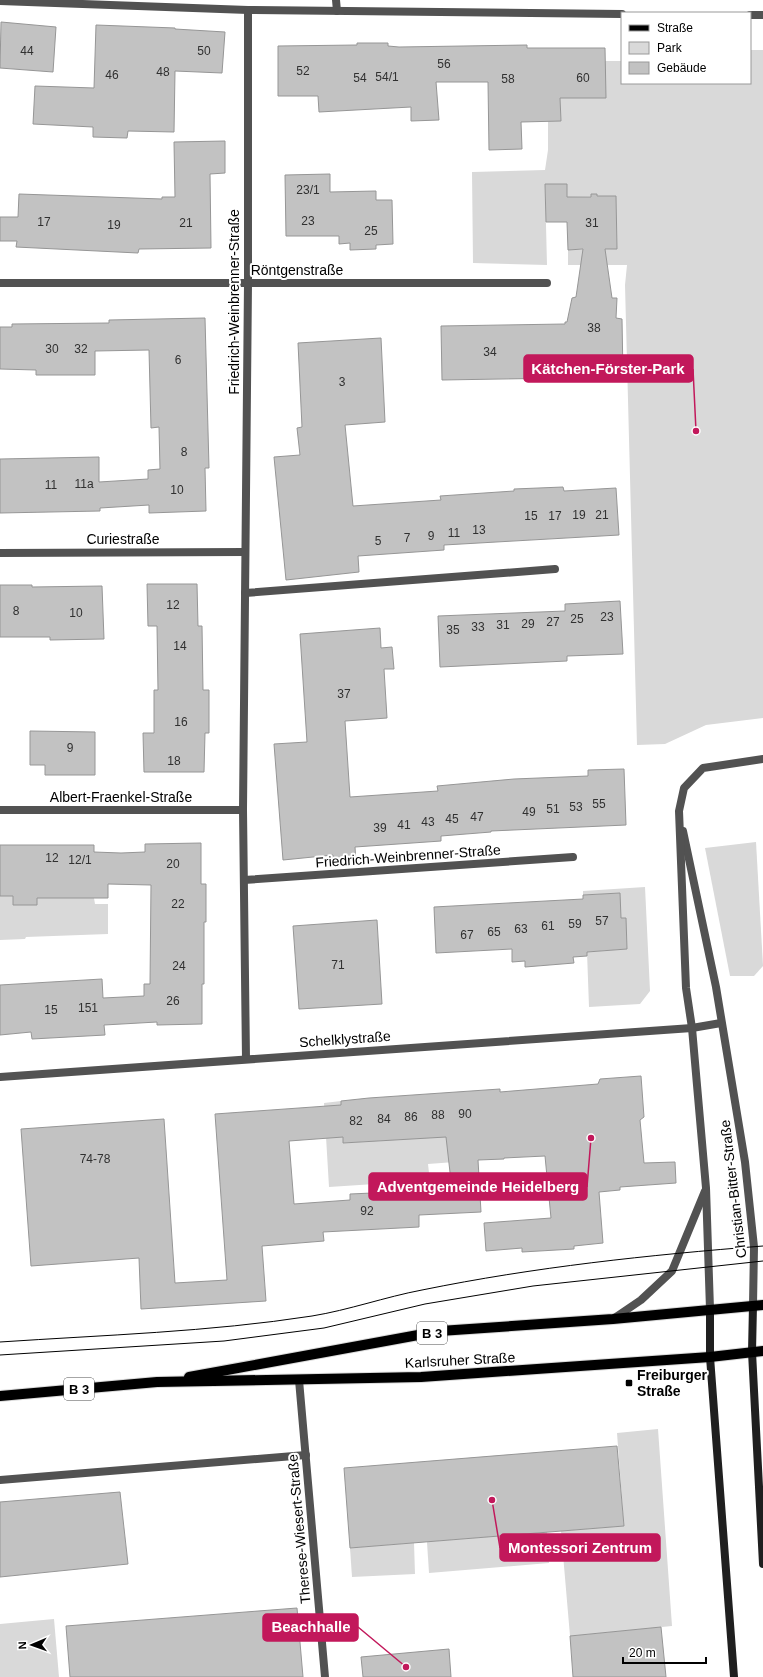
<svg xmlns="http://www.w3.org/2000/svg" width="763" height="1677" viewBox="0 0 763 1677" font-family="Arial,sans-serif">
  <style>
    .green { fill: #d9d9d9 }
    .building { fill: #c2c2c2; stroke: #969696; fill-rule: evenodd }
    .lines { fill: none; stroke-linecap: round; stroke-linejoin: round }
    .primary-casing { stroke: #dbdbdb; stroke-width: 12 }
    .street { stroke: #525252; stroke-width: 8 }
    .secondary { stroke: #1f1f1f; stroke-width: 8 }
    .primary { stroke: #000; stroke-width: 10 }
    .tram { stroke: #000; stroke-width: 1 }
    .poi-dot { fill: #000; stroke: #fff; stroke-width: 1.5 }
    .labels { text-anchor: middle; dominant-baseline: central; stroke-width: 4; stroke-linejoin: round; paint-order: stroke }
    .number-label { font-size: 12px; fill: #303030 }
    .shield { fill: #fff; stroke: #4c4c4c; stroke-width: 1 }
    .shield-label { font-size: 13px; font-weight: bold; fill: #000 }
    .street-label { font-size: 14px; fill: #000; stroke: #fff }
    .poi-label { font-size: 14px; font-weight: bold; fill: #000; stroke: #fff; text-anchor: start }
    .leader { fill: none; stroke: #c2185b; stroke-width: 1.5 }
    .callout-dot { fill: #c2185b; stroke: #fff; stroke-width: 1.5 }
    .callout { fill: #c2185b; stroke: #c2185b; stroke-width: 1.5 }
    .callout-label { font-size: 15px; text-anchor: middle; font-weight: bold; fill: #fff }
  </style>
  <rect width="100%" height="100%" fill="#fff"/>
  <!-- green -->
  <g class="green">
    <polygon points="750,50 763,50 763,718 706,725 665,744 637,745 625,285 627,265 568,265 568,250 617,249 616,196 567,197 567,184 545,184 547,265 473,263 472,172 545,170 548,150 548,121 561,121 560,98 605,61 622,61 622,83 750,83"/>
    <polygon points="756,842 763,966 754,976 730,976 705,848"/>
    <polygon points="645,887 650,991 640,1004 589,1007 587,952 627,949 625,918 621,918 619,893 583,895 583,891"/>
    <polygon points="0,896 13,896 13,905 37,905 37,898 94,898 95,904 108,904 108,934 26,937 25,939 0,940"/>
    <polygon points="341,1101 344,1143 479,1134 481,1160 428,1164 429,1173 404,1175 405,1182 329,1187 324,1103"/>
    <polygon points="658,1429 672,1626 570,1636 561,1531 624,1526 617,1433"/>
    <polygon points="547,1532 549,1563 429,1573 427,1542"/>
    <polygon points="414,1543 415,1574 352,1577 350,1548"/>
    <polygon points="54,1619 59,1677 0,1677 0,1624"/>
  </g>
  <!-- building -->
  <g class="building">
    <polygon points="1,22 56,27 53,72 0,68"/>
    <polygon points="96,25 175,28 175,29 225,32 222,73 175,71 174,132 128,131 127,138 93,137 93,127 33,124 35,86 94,88"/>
    <polygon points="357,43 388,43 388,46 399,47 527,45 527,48 605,48 606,98 560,98 561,121 521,122 522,149 489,150 488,82 436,82 439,120 411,121 411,107 319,112 318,96 278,96 278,46 357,45"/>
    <polygon points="225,141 225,173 210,174 211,248 139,249 138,253 16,247 17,241 0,241 0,217 18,217 19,194 162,199 162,197 175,197 174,142"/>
    <polygon points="330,174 330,192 376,191 376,200 392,200 393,244 376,245 376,249 350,250 350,243 339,244 339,236 286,236 285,175"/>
    <polygon points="545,184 567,184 567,197 591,197 591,194 597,194 597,196 616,196 617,249 605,249 612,298 617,298 616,318 622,319 623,377 442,380 441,326 565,324 565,322 567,322 572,298 576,297 583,249 568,250 567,222 546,222"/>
    <polygon points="205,318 209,468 205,468 206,511 149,513 149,505 100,508 100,511 0,513 0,459 99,457 99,482 148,479 148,470 160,469 159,427 151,428 149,350 95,351 95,375 36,375 36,370 0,369 0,327 12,327 12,324 109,323 109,320"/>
    <polygon points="381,338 385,422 345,425 353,506 441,500 440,496 514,491 514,489 563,487 564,491 616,488 619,535 444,545 444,550 358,556 359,572 286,580 274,457 300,455 297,428 302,427 298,343"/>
    <polygon points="147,584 197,584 198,626 202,626 203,690 209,690 209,733 205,733 204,772 144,772 143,733 154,733 154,690 158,690 157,626 148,626"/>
    <polygon points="0,585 32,585 32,587 102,586 104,639 50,640 50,637 0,637"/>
    <polygon points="620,601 623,654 567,656 567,661 440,667 438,616 565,611 565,604"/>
    <polygon points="380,628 381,648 392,647 394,669 384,669 387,718 345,721 350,797 438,791 437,786 514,779 588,776 588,770 624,769 626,825 491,831 491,832 441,836 441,841 355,847 356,862 333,864 333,855 283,860 274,744 307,742 300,634"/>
    <polygon points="30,731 95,732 95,775 45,775 45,765 30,765"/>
    <polygon points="201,843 201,884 206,884 206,922 204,922 204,984 202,984 202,1024 157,1025 157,1022 104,1025 105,1035 32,1039 31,1032 0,1035 0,985 102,979 103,998 144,996 144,984 150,984 151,885 108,884 108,898 37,898 37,905 13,905 13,896 0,896 0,845 94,845 94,852 121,853 145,852 145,844"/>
    <polygon points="620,893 621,918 626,918 627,949 587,952 587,956 573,957 574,963 525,967 525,961 512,962 512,949 436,953 434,907 583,899 583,895"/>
    <polygon points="377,920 382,1004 299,1009 293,926"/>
    <path d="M641,1076L644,1117L640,1120L644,1163L675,1162L676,1183L620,1187V1190L599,1192L603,1243L574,1246V1249L522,1252V1248L486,1251L484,1223L551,1218L545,1156L504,1158V1159L478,1160L481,1212L419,1215V1227L323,1232L324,1241L262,1246L266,1301L141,1309L139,1258L31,1266L21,1129L164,1119L175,1283L227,1280L215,1114L341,1105V1101L369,1098L500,1089V1092L598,1084L600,1079ZM343,1137V1143L446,1137L451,1181L417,1183V1191L350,1194V1200L294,1204L289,1141Z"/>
    <polygon points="617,1446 624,1526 350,1548 344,1468"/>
    <polygon points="120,1492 128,1564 0,1577 0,1502"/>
    <polygon points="297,1608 303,1677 70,1677 66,1626"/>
    <polygon points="661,1627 666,1677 573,1677 570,1636"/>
    <polygon points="449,1649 451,1677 363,1677 361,1657"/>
  </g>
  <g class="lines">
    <!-- primary casing -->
    <g class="primary-casing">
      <g id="primary">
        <polyline points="189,1377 440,1331 613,1319 763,1305"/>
        <polyline points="0,1396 157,1382 421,1377 710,1357 763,1351"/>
      </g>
    </g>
    <!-- street -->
    <g class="street">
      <polyline points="336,0 337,11"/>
      <polyline points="0,1 248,10 622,14"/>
      <polyline points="750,15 763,15"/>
      <polyline points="0,283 547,283"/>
      <polyline points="0,553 245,552"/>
      <polyline points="245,593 555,569"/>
      <polyline points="0,810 243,810"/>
      <polyline points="683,831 716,987 745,1162 754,1247 753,1305"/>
      <polyline points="244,880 573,857"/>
      <polyline points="246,1059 243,810 248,283 248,10"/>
      <polyline points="0,1077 692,1028 721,1023"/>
      <polyline points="710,1309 706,1188 692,1028 686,988 679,811 684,788 703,768 763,759"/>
      <polyline points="613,1319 641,1300 672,1271 705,1191"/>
      <polyline points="299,1380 325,1677"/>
      <polyline points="0,1480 306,1455"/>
    </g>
    <!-- secondary -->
    <g class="secondary">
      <polyline points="753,1305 752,1352 763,1564"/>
      <polyline points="710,1309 710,1357 734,1677"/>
    </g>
    <!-- primary -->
    <use href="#primary" class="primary"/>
    <!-- tram -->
    <g class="tram">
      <path d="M0,1342C104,1335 209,1332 312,1316C349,1310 385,1297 422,1290C535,1267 648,1255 763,1246"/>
      <polyline points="0,1355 224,1341 324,1328 425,1304 533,1286 763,1261"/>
    </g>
  </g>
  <!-- markers -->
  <rect class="poi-dot" x="625" y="1379" width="8" height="8" rx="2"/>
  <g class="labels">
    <!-- number labels -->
    <g class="number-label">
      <text x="27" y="51">44</text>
      <text x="204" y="51">50</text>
      <text x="444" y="64">56</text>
      <text x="303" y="71">52</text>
      <text x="163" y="72">48</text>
      <text x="112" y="75">46</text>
      <text x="387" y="77">54/1</text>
      <text x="360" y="78">54</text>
      <text x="583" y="78">60</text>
      <text x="508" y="79">58</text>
      <text x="308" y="190">23/1</text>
      <text x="308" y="221">23</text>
      <text x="44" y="222">17</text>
      <text x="186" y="223">21</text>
      <text x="592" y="223">31</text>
      <text x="114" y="225">19</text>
      <text x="371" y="231">25</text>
      <text x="594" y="328">38</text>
      <text x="52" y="349">30</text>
      <text x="81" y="349">32</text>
      <text x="490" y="352">34</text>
      <text x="178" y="360">6</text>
      <text x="342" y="382">3</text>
      <text x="184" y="452">8</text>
      <text x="84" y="484">11a</text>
      <text x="51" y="485">11</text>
      <text x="177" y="490">10</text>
      <text x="579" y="515">19</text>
      <text x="602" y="515">21</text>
      <text x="531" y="516">15</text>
      <text x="555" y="516">17</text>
      <text x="479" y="530">13</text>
      <text x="454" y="533">11</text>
      <text x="431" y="536">9</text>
      <text x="407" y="538">7</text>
      <text x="378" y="541">5</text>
      <text x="173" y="605">12</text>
      <text x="16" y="611">8</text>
      <text x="76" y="613">10</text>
      <text x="607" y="617">23</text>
      <text x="577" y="619">25</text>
      <text x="553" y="622">27</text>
      <text x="528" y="624">29</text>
      <text x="503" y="625">31</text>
      <text x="478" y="627">33</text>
      <text x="453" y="630">35</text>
      <text x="180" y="646">14</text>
      <text x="344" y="694">37</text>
      <text x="181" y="722">16</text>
      <text x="70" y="748">9</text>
      <text x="174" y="761">18</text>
      <text x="599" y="804">55</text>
      <text x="576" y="807">53</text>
      <text x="553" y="809">51</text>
      <text x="529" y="812">49</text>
      <text x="477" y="817">47</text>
      <text x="452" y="819">45</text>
      <text x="428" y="822">43</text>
      <text x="404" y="825">41</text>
      <text x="380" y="828">39</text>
      <text x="52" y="858">12</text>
      <text x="80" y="860">12/1</text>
      <text x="173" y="864">20</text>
      <text x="178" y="904">22</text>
      <text x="602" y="921">57</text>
      <text x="575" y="924">59</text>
      <text x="548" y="926">61</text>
      <text x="521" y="929">63</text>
      <text x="494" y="932">65</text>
      <text x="467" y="935">67</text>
      <text x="338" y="965">71</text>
      <text x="179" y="966">24</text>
      <text x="173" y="1001">26</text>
      <text x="88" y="1008">151</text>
      <text x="51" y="1010">15</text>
      <text x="465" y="1114">90</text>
      <text x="438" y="1115">88</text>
      <text x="411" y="1117">86</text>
      <text x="384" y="1119">84</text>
      <text x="356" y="1121">82</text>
      <text x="95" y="1159">74-78</text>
      <text x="367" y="1211">92</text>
    </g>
    <!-- shield labels -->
    <g class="shield">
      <rect x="417" y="1322" width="30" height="22" rx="3"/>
      <rect x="64" y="1378" width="30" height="22" rx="3"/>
    </g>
    <g class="shield-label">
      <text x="432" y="1333">B 3</text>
      <text x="79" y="1389">B 3</text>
    </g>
    <!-- street labels -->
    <g class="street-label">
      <text x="297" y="270">Röntgenstraße</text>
      <text transform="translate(234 302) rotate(-90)">Friedrich-Weinbrenner-Straße</text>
      <text x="123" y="539">Curiestraße</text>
      <text x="121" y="797">Albert-Fraenkel-Straße</text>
      <text transform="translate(408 856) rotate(-4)">Friedrich-Weinbrenner-Straße</text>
      <text transform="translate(345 1039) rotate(-4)">Schelklystraße</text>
      <text transform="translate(733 1189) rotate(-97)">Christian-Bitter-Straße</text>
      <text transform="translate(460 1360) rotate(-3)">Karlsruher Straße</text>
      <text transform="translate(299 1529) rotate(-95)">Therese-Wiesert-Straße</text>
    </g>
    <!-- poi labels -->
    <g class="poi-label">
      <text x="637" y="1375">Freiburger<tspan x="637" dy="16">Straße</tspan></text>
    </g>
  </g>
  <!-- callouts -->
  <path class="leader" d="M696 431L693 369M591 1138L587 1187M492 1500L500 1548M406 1667L358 1627"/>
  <g class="callout-dot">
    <circle cx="696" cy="431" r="4"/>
    <circle cx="591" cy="1138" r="4"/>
    <circle cx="492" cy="1500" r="4"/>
    <circle cx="406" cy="1667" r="4"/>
  </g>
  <g class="callout">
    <rect x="524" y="355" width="169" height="27" rx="4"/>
    <rect x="369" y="1173" width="218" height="27" rx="4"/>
    <rect x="500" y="1534" width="160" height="27" rx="4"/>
    <rect x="263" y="1614" width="95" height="27" rx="4"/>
  </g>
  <g class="callout-label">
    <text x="608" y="374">Kätchen-Förster-Park</text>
    <text x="478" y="1192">Adventgemeinde Heidelberg</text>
    <text x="580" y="1553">Montessori Zentrum</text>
    <text x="311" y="1632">Beachhalle</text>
  </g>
  <!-- legend -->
  <rect x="621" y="12" width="130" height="72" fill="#ffffff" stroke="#999999"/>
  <rect x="629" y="25" width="20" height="6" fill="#000000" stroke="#999999"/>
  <text x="657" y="32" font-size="12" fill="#000000">Straße</text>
  <rect x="629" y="42" width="20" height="12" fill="#d9d9d9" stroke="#999999"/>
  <text x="657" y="52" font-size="12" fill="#000000">Park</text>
  <rect x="629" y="62" width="20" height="12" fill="#c2c2c2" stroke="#999999"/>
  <text x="657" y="72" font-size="12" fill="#000000">Gebäude</text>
  <!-- north arrow -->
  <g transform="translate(32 1645) rotate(268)" stroke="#ffffff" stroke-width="3" paint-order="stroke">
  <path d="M0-3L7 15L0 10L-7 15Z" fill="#000000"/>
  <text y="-6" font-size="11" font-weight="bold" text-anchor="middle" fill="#000000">N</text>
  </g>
  <!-- scale -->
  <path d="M623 1657v6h83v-6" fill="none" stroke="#000000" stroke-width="2"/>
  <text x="629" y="1657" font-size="12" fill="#000000" stroke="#ffffff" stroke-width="3" paint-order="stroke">20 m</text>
</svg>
